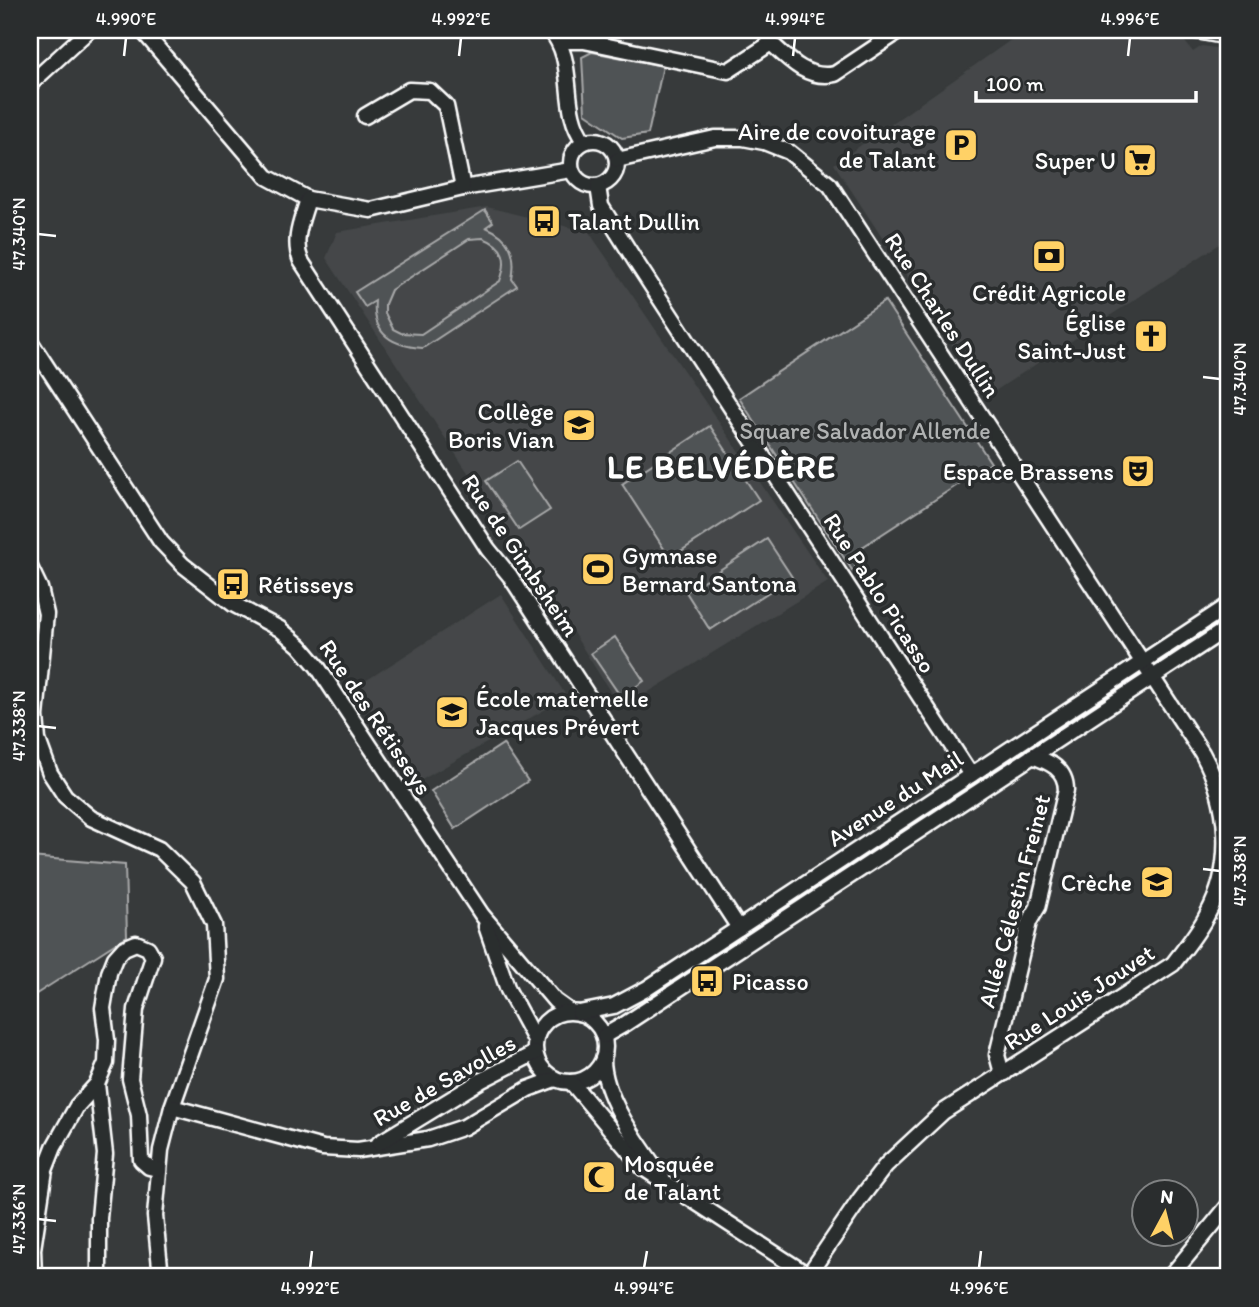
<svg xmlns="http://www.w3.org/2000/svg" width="1259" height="1307" viewBox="0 0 1259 1307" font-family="Itim,sans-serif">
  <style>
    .built { fill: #444748 }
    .green { fill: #505354; stroke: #a8a9aa; stroke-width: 2; fill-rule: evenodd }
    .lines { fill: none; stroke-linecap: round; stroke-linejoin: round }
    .street-casing { stroke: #fff; stroke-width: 19 }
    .street { stroke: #2a2d2e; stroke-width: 14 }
    .ticks { fill: none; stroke: #fff; stroke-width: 2.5 }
    .labels { text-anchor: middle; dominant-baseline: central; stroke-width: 7; stroke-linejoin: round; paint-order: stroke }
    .poi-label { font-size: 24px; fill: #fff; stroke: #2a2d2e; text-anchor: end }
    .street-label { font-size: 24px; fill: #fff; stroke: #2a2d2e }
    .park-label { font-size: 24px; fill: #b0b2b2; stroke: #2a2d2e }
    .district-label { font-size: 32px; font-weight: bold; letter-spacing: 2px; fill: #fff; stroke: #2a2d2e }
    .neatline { fill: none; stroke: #fff; stroke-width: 2.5 }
    .ticks-label { font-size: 18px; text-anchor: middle; fill: #fff }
  </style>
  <rect width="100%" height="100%" fill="#373a3b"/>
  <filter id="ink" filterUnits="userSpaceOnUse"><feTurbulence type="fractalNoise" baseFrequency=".0143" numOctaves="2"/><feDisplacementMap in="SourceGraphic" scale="14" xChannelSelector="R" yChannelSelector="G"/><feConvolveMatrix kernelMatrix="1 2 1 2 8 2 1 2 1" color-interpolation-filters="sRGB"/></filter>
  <g filter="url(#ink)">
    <!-- built -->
    <g class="built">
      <polygon points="1025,30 1176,30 1193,52 1202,46 1229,50 1229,238 986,397 834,164"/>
      <polygon points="487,207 589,232 828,582 621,709 564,618 326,258 337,232"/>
      <polygon points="501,594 567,697 418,782 356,687"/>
    </g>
    <!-- green -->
    <g class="green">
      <polygon points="592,52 663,66 648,134 622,138 585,113 582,57"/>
      <path d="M485,210L493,222L486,227C510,237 517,254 512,279L517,286L423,348C393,346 372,335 375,301L365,307L355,292ZM483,238C505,246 508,260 500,281L421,334L401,333L393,329L385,313V304L391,290L469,239Z"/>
      <polygon points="885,301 991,463 864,546 855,561 856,576 739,398"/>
      <polygon points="710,426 759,500 670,558 622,484"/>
      <polygon points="517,461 550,510 519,530 486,481"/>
      <polygon points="767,539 792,577 710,630 686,592"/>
      <polygon points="615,637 644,681 621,697 591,653"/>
      <polygon points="503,744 528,781 455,829 431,791"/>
      <polygon points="30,857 125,865 127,936 30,998"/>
    </g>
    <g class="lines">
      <!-- street casing -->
      <g class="street-casing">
        <g id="street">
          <polyline points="142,30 267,177 308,199 371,210 463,188 571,170"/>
          <path d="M550,30C578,61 559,109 584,141"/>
          <polyline points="1191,30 1229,37"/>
          <polyline points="559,41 584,41 728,71 771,43 766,30"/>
          <path d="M771,43C789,60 808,80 835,74L901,30"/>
          <polyline points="30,84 89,30"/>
          <polyline points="365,116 409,90 430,91 446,106 463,188"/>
          <circle cx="594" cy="163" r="23"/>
          <path d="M617,160L715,138H743L764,142L789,152L830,185L1202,753C1229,802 1235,865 1207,915C1198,933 1185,948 1173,964L943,1112L886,1165L860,1199L807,1277"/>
          <polyline points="598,186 601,206 636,262 971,775"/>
          <path d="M308,199C302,220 292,240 301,261L488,549L510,576L739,928"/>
          <polyline points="30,341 161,542 183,565 233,604 280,629 300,646 317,666 482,915 555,1001 569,1011"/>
          <polyline points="30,567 40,588 46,614 36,716 38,740 50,773 65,796 91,818 159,849 193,882 214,925 217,979 172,1107 161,1150 155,1216 161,1277"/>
          <polyline points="486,926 508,990 535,1040"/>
          <circle cx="570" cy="1047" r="35"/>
          <polyline points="579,1013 614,1006 646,989 1229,605"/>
          <polyline points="604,1036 625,1024 1229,627"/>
          <path d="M603,1059C603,1098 640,1146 662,1177"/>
          <path d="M1005,1073L1000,1066L997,1055L1029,922L1038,907L1066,790C1066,769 1050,762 1032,756"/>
          <polyline points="571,1082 643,1168 808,1275"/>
          <polyline points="97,1084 105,1154 99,1218 99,1277"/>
          <polyline points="172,1107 323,1148 358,1150 428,1139 464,1127 528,1089 555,1079"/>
          <polyline points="379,1143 482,1080 535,1053"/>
          <polyline points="34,1277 33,1249 45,1170 54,1147 77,1106 97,1084 106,1063 107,1040 103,1008 109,973 115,958 124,948 136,943 148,948 153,957 136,1009 130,1079 139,1115 141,1160 149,1167 158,1169"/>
          <polyline points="1170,1277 1229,1205"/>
        </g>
      </g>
      <!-- street -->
      <use href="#street" class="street"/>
    </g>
  </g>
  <!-- ticks -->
  <path class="ticks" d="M124,56L126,38M459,56L461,38M793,56L795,38M1128,56L1130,38M38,234L56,236M1203,377L1220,379M38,726L56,728M1203,869L1220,871M38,1219L56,1221M310,1268L312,1251M644,1268L647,1251M979,1268L981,1251"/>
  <!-- icons -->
  <defs>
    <g id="parking-square" transform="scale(1.75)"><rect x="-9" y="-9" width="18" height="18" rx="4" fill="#ffd166" stroke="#2a2d2e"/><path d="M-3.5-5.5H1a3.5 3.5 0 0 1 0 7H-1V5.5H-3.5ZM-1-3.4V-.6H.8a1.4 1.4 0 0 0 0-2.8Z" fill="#111"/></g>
    <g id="supermarket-square" transform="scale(1.75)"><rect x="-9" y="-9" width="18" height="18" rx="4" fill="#ffd166" stroke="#2a2d2e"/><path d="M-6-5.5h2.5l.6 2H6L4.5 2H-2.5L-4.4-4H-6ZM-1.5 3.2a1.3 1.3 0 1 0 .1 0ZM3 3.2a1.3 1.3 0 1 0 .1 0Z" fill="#111"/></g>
    <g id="bus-square" transform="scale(1.75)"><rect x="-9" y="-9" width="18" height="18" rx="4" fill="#ffd166" stroke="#2a2d2e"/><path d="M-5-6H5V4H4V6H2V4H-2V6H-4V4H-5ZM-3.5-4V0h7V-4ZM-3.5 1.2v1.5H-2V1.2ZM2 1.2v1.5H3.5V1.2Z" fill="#111"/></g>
    <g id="bank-square" transform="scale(1.75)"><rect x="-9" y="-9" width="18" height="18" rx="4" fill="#ffd166" stroke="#2a2d2e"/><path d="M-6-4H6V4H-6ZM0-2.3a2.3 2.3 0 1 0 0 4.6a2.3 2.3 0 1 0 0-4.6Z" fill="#111"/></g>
    <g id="church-square" transform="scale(1.75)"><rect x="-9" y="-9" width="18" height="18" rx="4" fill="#ffd166" stroke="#2a2d2e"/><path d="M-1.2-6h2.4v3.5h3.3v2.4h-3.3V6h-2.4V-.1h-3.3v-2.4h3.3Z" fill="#111"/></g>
    <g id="school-square" transform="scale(1.75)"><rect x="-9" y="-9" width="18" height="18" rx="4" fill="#ffd166" stroke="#2a2d2e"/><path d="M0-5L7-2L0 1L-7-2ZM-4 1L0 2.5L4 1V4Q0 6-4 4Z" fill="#111"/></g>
    <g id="theatre-square" transform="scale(1.75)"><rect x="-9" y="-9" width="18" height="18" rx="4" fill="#ffd166" stroke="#2a2d2e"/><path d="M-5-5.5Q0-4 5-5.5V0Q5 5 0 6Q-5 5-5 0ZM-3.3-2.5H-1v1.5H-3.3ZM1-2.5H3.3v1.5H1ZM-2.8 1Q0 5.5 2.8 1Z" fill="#111"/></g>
    <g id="stadium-square" transform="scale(1.75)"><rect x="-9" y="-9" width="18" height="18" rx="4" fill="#ffd166" stroke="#2a2d2e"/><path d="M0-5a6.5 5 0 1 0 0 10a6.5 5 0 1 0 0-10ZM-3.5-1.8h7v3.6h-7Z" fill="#111"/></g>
    <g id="mosque-square" transform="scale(1.75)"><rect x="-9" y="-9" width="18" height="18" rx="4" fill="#ffd166" stroke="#2a2d2e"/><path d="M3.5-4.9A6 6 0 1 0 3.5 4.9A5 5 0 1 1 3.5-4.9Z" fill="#111"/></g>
  </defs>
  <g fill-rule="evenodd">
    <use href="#parking-square" x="961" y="145"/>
    <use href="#supermarket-square" x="1140" y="160"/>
    <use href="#bus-square" x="544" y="221"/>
    <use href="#bank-square" x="1049" y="256"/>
    <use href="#church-square" x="1151" y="336"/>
    <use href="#school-square" x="579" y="425"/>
    <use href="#theatre-square" x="1138" y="471"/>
    <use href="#stadium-square" x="598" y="569"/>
    <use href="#bus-square" x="233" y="584"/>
    <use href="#school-square" x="452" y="712"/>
    <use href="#school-square" x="1157" y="882"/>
    <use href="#bus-square" x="707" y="981"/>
    <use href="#mosque-square" x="599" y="1177"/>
  </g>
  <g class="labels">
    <!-- poi labels -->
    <g class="poi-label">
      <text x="936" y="131">Aire de covoiturage<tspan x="936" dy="28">de Talant</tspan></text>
      <text x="1116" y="160">Super U</text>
      <text x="568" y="221" text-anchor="start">Talant Dullin</text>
      <text x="1049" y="292" text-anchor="middle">Crédit Agricole</text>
      <text x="1126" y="322">Église<tspan x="1126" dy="28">Saint-Just</tspan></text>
      <text x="554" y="411">Collège<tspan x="554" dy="28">Boris Vian</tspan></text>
      <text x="1114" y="471">Espace Brassens</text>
      <text x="622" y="555" text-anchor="start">Gymnase<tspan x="622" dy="28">Bernard Santona</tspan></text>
      <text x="258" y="584" text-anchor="start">Rétisseys</text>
      <text x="476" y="698" text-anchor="start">École maternelle<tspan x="476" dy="28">Jacques Prévert</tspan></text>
      <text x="1132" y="882">Crèche</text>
      <text x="732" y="981" text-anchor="start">Picasso</text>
      <text x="624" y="1163" text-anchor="start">Mosquée<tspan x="624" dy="28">de Talant</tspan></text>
    </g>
    <!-- street labels -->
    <g class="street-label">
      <text transform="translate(943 315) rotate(57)">Rue Charles Dullin</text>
      <text transform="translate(521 555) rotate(56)">Rue de Gimbsheim</text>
      <text transform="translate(880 593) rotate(57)">Rue Pablo Picasso</text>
      <text transform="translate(376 717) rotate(56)">Rue des Rétisseys</text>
      <text transform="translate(895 798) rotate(-33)">Avenue du Mail</text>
      <text transform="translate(1014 901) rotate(-75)">Allée Célestin Freinet</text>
      <text transform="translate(1079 997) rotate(-33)">Rue Louis Jouvet</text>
      <text transform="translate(444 1080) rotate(-30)">Rue de Savolles</text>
    </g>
    <!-- park labels -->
    <g class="park-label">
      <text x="865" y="430">Square Salvador Allende</text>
    </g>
    <!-- district labels -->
    <g class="district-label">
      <text x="722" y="467">LE BELVÉDÈRE</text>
    </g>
  </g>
  <!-- margin -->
  <rect width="1259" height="1307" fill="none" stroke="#2a2d2e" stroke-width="77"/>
  <!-- north arrow -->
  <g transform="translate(1165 1213) rotate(7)"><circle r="33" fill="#2a2d2e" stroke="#7f8182" stroke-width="2"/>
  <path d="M0-5L12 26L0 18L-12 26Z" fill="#ffd166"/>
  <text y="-10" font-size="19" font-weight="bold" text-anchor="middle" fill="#ffffff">N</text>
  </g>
  <!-- scale -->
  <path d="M976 91v10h220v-10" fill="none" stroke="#ffffff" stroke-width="3.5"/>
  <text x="986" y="91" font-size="21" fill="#ffffff" stroke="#2a2d2e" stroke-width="5" paint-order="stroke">100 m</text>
  <rect x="38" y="38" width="1182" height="1230" class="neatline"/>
  <g class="ticks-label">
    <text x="126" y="25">4.990°E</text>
    <text x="461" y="25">4.992°E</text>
    <text x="795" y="25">4.994°E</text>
    <text x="1130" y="25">4.996°E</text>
    <text transform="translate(19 234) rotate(-90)" y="6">47.340°N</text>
    <text transform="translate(1240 379) rotate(-90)" y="6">47.340°N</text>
    <text transform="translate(19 726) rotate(-90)" y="6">47.338°N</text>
    <text transform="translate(1240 871) rotate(-90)" y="6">47.338°N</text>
    <text transform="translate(19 1219) rotate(-90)" y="6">47.336°N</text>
    <text x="310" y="1294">4.992°E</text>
    <text x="644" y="1294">4.994°E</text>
    <text x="979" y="1294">4.996°E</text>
  </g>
</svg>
